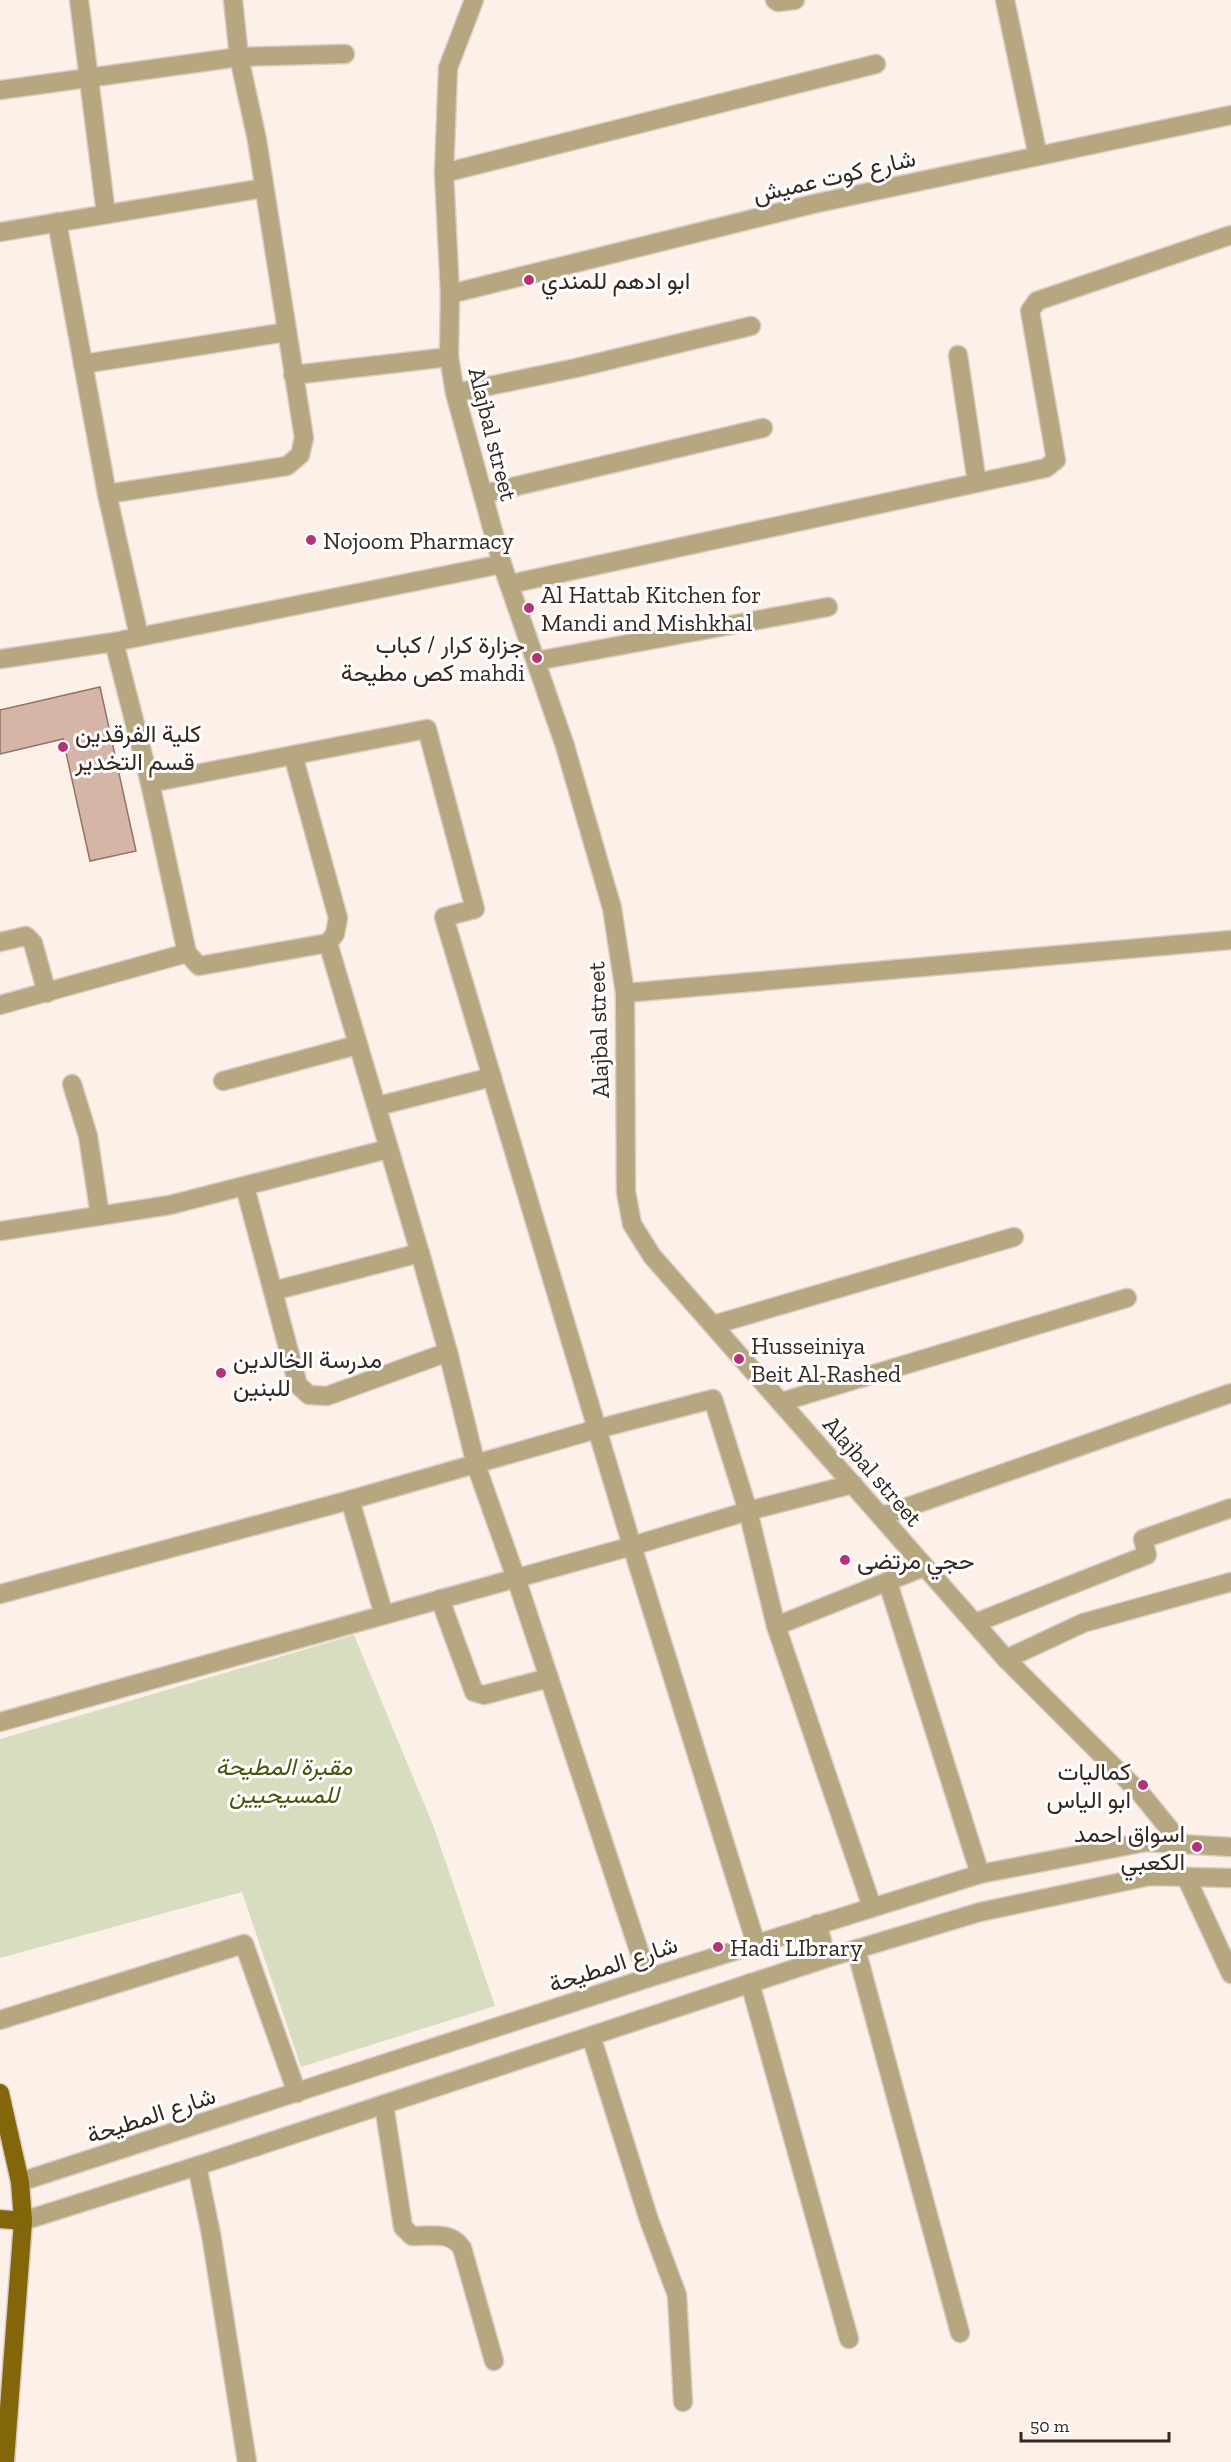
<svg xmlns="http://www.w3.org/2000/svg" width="1231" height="2462" viewBox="0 0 1231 2462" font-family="'Zilla Slab',Vazirmatn,serif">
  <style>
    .green { fill: #d6debf }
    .building { fill: #d5b6a6; stroke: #917466; stroke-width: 1.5 }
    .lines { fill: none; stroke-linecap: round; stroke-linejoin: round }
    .minor-casing { stroke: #d9ccc5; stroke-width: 21 }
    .major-casing { stroke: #d9ccc5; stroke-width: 21 }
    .minor { stroke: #b6a780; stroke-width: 18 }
    .major { stroke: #826609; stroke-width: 18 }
    .poi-dot { fill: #b63277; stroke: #fff; stroke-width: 2 }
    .labels { text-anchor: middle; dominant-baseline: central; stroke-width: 6; stroke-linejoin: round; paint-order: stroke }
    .street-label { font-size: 24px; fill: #342821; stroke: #fff }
    .poi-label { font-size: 24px; fill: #342821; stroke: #fff; text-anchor: start }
    .park-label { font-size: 24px; font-style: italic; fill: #48550e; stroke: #fff }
  </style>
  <rect width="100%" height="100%" fill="#fdf0e9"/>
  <!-- green -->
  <polygon class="green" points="354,1635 433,1825 495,2006 301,2067 242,1892 0,1958 0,1739"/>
  <!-- building -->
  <polygon class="building" points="100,687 136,851 90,861 63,739 0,754 0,710"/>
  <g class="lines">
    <!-- minor casing -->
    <g class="minor-casing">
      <g id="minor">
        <polyline points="79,0 106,214"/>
        <polyline points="474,0 448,68 444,173 450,294 449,357 455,393 502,564 565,746 612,908 625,993 626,1192 632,1224 652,1256 1006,1659 1141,1794 1181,1843"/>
        <polyline points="775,0 778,2 795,0"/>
        <polyline points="1005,0 1038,156"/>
        <polyline points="0,90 239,57 345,54"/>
        <polyline points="444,173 876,64"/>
        <polyline points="57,222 107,494 139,636"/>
        <polyline points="0,232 264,188"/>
        <polyline points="450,294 813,204 1231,115"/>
        <polyline points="958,355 977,483"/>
        <polyline points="83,364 287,332"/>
        <polyline points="293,375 449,357"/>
        <polyline points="455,393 576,368 751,326"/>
        <polyline points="107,494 287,466 300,455 304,438 257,140 239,57 233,0"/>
        <polyline points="483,494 763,428"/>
        <polyline points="510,584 1046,468 1056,460 1030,311 1037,301 1231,235"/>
        <polyline points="114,642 150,783 187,953 199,966 328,943 335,934 338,918 293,755"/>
        <polyline points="0,659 114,642 502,564"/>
        <polyline points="536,661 828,607"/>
        <polyline points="150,783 427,729 475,909 444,917 632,1546 756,1944"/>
        <polyline points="0,942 26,936 33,943 47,993"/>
        <polyline points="328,943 420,1253 448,1352 476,1465 516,1578 648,1978"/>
        <polyline points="625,993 1231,940"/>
        <polyline points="0,1005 187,953"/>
        <polyline points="223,1081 357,1045"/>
        <polyline points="72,1084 88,1136 100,1216"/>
        <polyline points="378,1106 492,1077"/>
        <polyline points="245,1187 298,1385 309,1395 327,1396 448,1352"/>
        <polyline points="0,1231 170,1205 388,1149"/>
        <polyline points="273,1291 420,1253"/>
        <polyline points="713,1325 1014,1237"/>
        <polyline points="781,1402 1127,1298"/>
        <polyline points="350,1500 384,1615"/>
        <polyline points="882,1516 1231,1393"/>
        <polyline points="888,1583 980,1874"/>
        <polyline points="0,1594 350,1500 597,1429 713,1399 748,1511 776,1626 872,1907"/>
        <polyline points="440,1599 474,1692 484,1695 549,1678"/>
        <polyline points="975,1623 1147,1555 1143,1539 1231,1508"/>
        <polyline points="776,1626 924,1567"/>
        <polyline points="1006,1659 1083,1623 1231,1582"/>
        <polyline points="0,1722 632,1546 748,1511 853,1484"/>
        <polyline points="1186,1877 1231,1974"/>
        <polyline points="817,1924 827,1958"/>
        <polyline points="856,1949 960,2333"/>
        <polyline points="750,1983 849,2339"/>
        <polyline points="0,2020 244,1944 297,2093"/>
        <polyline points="591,2036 649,2220 677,2295 683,2402"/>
        <path d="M384,2105L403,2227L412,2236C430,2236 451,2231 462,2248L494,2361"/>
        <polyline points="197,2166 211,2234 247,2462"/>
        <polyline points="20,2182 648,1978 980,1874 1146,1842 1231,1847"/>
        <polyline points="23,2221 197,2166 827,1958 980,1912 1150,1876 1231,1878"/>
      </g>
    </g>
    <!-- major casing -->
    <g class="major-casing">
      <g id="major">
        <polyline points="0,2093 20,2182 23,2221 5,2462"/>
        <polyline points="0,2219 23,2221"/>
      </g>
    </g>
    <!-- minor -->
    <use href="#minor" class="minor"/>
    <!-- major -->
    <use href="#major" class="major"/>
  </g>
  <!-- markers -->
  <g class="poi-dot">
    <circle cx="529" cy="280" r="6"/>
    <circle cx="311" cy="540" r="6"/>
    <circle cx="529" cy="608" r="6"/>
    <circle cx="537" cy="658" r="6"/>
    <circle cx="63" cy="747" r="6"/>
    <circle cx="739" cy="1359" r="6"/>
    <circle cx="221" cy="1373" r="6"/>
    <circle cx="845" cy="1560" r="6"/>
    <circle cx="1143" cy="1785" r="6"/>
    <circle cx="1197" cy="1847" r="6"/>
    <circle cx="718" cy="1947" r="6"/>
  </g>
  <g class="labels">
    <!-- street labels -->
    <g class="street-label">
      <text transform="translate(834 176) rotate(-13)">شارع كوت عميش</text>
      <text transform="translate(493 434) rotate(76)">Alajbal street</text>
      <text transform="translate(598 1030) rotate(-92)">Alajbal street</text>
      <text transform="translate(873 1471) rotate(49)">Alajbal street</text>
      <text transform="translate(613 1964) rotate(-18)">شارع المطيحة</text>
      <text transform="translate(151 2115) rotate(-18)">شارع المطيحة</text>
    </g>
    <!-- poi labels -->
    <g class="poi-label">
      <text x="541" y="280">ابو ادهم للمندي</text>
      <text x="323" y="540">Nojoom Pharmacy</text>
      <text x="541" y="594">Al Hattab Kitchen for<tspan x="541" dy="28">Mandi and Mishkhal</tspan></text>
      <text x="525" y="644" text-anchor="end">جزارة كرار / كباب<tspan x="525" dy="28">كص مطيحة mahdi</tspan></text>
      <text x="75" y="733">كلية الفرقدين<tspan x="75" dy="28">قسم التخدير</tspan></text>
      <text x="751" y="1345">Husseiniya<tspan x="751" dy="28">Beit Al-Rashed</tspan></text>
      <text x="233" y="1359">مدرسة الخالدين<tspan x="233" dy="28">للبنين</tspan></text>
      <text x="857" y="1560">حجي مرتضى</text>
      <text x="1131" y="1771" text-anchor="end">كماليات<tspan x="1131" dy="28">ابو الياس</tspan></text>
      <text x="1185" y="1833" text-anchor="end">اسواق احمد<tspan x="1185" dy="28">الكعبي</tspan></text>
      <text x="730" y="1947">Hadi LIbrary</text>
    </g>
    <!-- park labels -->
    <g class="park-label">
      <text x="284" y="1766">مقبرة المطيحة<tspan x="284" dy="28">للمسيحيين</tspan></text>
    </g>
  </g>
  <!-- scale -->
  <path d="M1021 2432v9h148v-9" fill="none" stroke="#342821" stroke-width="3"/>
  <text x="1030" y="2432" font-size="18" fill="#342821" stroke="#ffffff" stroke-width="4.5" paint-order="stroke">50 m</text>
</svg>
